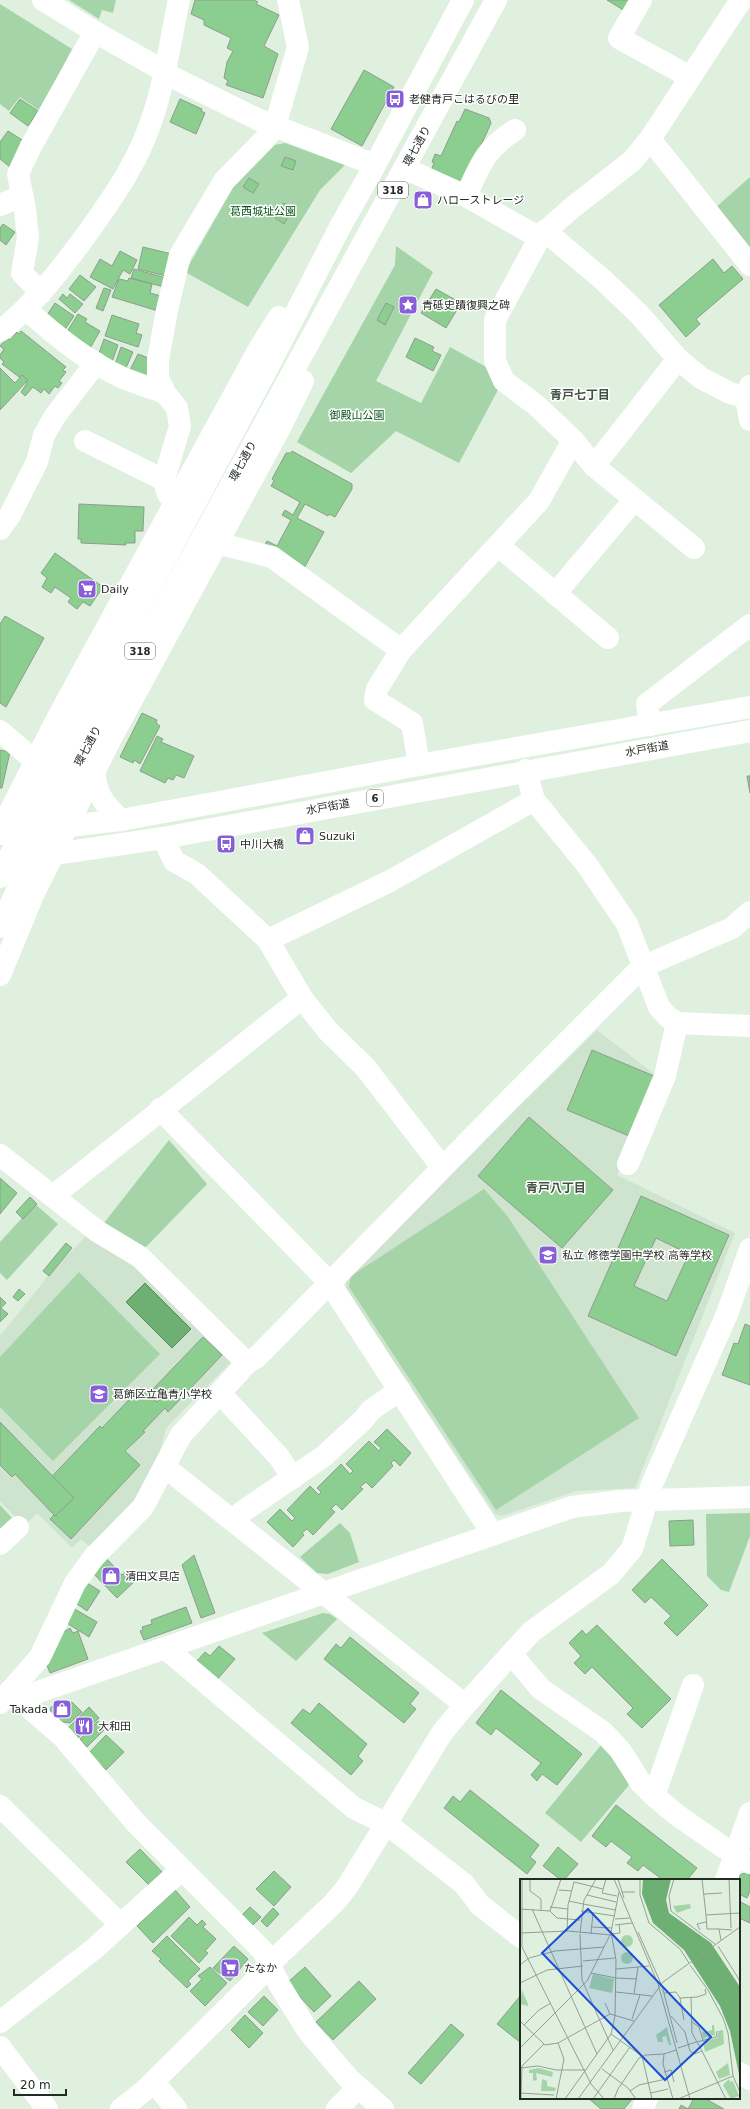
<svg xmlns="http://www.w3.org/2000/svg" width="750" height="2109" viewBox="0 0 750 2109" font-family="'DejaVu Sans','Noto Sans JP',sans-serif">
  <style>
    .built { fill: #cee4ce }
    .green { fill: #a4d4a7 }
    .water { fill: #6eb073; stroke: #58885b }
    .building { fill: #8bce8f; stroke: #8d9d8e; fill-rule: evenodd }
    .lines { fill: none; stroke-linecap: round; stroke-linejoin: round }
    .minor { stroke: #fff; stroke-width: 22 }
    .major { stroke: #fff; stroke-width: 22 }
    .highway { stroke: #fff; stroke-width: 22 }
    .labels { text-anchor: middle; dominant-baseline: central; stroke-width: 3; stroke-linejoin: round; paint-order: stroke }
    .shield { fill: #fff; stroke: #656965; stroke-width: 1 }
    .shield-label { font-size: 10px; font-weight: bold; fill: #232923 }
    .poi-label { font-size: 11px; fill: #232923; stroke: #fff; text-anchor: start }
    .street-label { font-size: 11px; fill: #232923; stroke: #fff }
    .park-label { font-size: 11px; fill: #0b551b; stroke: #fff }
    .neighbourhood-label { font-size: 12px; font-weight: bold; fill: #435244; stroke: #fff }
    .inset-road { fill: none; stroke: #94a094; stroke-width: 1 }
    .view { fill: #1d4ed8; fill-opacity: 0.15; stroke: #1d4ed8; stroke-width: 2 }
    .inset-edge { fill: none; stroke: #232923; stroke-width: 2 }
  </style>
  <rect width="100%" height="100%" fill="#dff0df"/>
  <!-- built -->
  <g class="built">
    <polygon points="597,1030 657,1076 617,1175 735,1233 635,1488 576,1491 502,1516 495,1514 346,1289 346,1277"/>
    <polygon points="89,1233 143,1265 232,1361 166,1428 154,1473 136,1501 91,1548 81,1539 72,1548 37,1513 24,1526 0,1501 0,1336 53,1270"/>
  </g>
  <!-- green -->
  <g class="green">
    <polygon points="69,0 116,0 113,13 102,10 99,19"/>
    <polygon points="0,4 72,49 40,111 20,97 9,111 0,104"/>
    <polygon points="285,143 345,165 320,190 248,307 185,272 234,186 274,145"/>
    <polygon points="750,177 750,253 714,209"/>
    <polygon points="396,246 433,272 376,381 421,403 450,347 488,368 499,388 459,463 396,431 351,473 297,442 395,265"/>
    <polygon points="169,1140 207,1184 143,1250 104,1223"/>
    <polygon points="484,1189 508,1217 639,1418 496,1510 349,1287 351,1276"/>
    <polygon points="35,1204 58,1224 7,1280 0,1273 0,1242"/>
    <polygon points="79,1272 160,1354 53,1461 0,1407 0,1357"/>
    <polygon points="0,1505 13,1519 0,1532"/>
    <polygon points="750,1513 750,1536 729,1592 721,1590 707,1576 706,1514"/>
    <polygon points="340,1523 350,1533 359,1562 328,1574 317,1573 300,1557"/>
    <polygon points="323,1613 330,1614 337,1619 296,1661 262,1633"/>
    <polygon points="602,1744 612,1755 629,1785 581,1842 545,1813"/>
  </g>
  <!-- water -->
  <polygon class="water" points="145,1283 191,1329 172,1348 126,1302"/>
  <!-- building -->
  <g class="building">
    <polygon points="195,0 254,0 258,2 256,4 279,15 264,46 278,54 263,98 226,85 228,81 224,78 227,62 233,51 227,48 231,38 204,25 204,20 191,14"/>
    <polygon points="607,0 631,0 625,11"/>
    <polygon points="364,70 394,87 362,146 331,129"/>
    <polygon points="20,99 38,111 28,126 10,113"/>
    <polygon points="180,99 202,109 201,111 205,113 196,134 170,122"/>
    <polygon points="465,109 489,118 491,123 464,184 430,173 434,163 432,162 435,154 441,156 457,121 459,122"/>
    <polygon points="8,131 27,143 10,167 0,159 0,142"/>
    <polygon points="285,157 296,161 293,170 281,166"/>
    <polygon points="249,178 259,184 253,193 243,187"/>
    <polygon points="283,203 293,208 284,224 275,218"/>
    <polygon points="3,224 15,232 6,245 0,240 0,228"/>
    <polygon points="143,247 172,254 166,276 138,269"/>
    <polygon points="120,251 137,260 130,274 123,270 113,289 90,277 100,259 112,266"/>
    <polygon points="713,259 724,273 732,266 743,279 696,319 700,324 686,337 659,305"/>
    <polygon points="134,269 166,278 164,287 131,278"/>
    <polygon points="80,275 96,287 84,301 69,289"/>
    <polygon points="129,278 152,284 150,293 161,296 158,311 112,297 119,279 128,281"/>
    <polygon points="104,288 111,290 103,311 96,308"/>
    <polygon points="436,289 461,303 446,328 421,313"/>
    <polygon points="63,294 67,298 70,294 83,304 75,313 59,299"/>
    <polygon points="55,303 74,316 64,331 45,318"/>
    <polygon points="386,303 394,307 385,325 377,320"/>
    <polygon points="78,314 87,319 85,322 100,331 89,350 65,335"/>
    <polygon points="112,315 139,324 136,333 142,335 138,347 105,336"/>
    <polygon points="21,331 66,367 63,370 66,372 59,381 62,383 58,388 55,386 49,394 44,389 41,393 33,387 25,396 21,392 27,383 2,364 4,362 0,358 0,355 4,349 0,346 7,338 10,340 17,332 19,334"/>
    <polygon points="415,338 434,347 432,351 441,355 433,371 406,357"/>
    <polygon points="104,339 118,345 112,362 98,356"/>
    <polygon points="121,347 133,352 126,368 115,364"/>
    <polygon points="138,354 151,359 148,380 129,372"/>
    <polygon points="0,368 15,383 22,375 28,380 0,410"/>
    <polygon points="292,451 352,484 352,489 335,517 329,514 328,516 305,504 297,518 324,532 303,570 265,545 267,541 277,546 291,520 282,515 285,510 293,515 300,502 271,486 274,481 272,479 286,453 291,453"/>
    <polygon points="79,504 144,507 143,531 135,531 135,543 125,543 126,545 81,543 81,539 78,539"/>
    <polygon points="55,553 103,587 90,606 83,602 77,609 68,602 71,598 55,587 51,593 42,587 47,578 41,573"/>
    <polygon points="5,616 44,638 6,707 0,703 0,624"/>
    <polygon points="142,713 157,720 156,723 160,726 140,764 134,760 133,763 120,757"/>
    <polygon points="157,736 163,739 161,742 194,756 184,778 176,775 173,780 168,778 165,783 140,771"/>
    <polygon points="0,750 10,752 2,788 0,788"/>
    <polygon points="747,776 750,776 750,793"/>
    <polygon points="592,1050 654,1076 629,1136 567,1110"/>
    <polygon points="529,1117 613,1190 562,1248 478,1176"/>
    <polygon points="0,1178 17,1193 0,1214"/>
    <path d="M641,1196L729,1235L676,1356L588,1316ZM656,1238L689,1254L667,1301L634,1286Z"/>
    <polygon points="30,1197 37,1204 23,1219 16,1212"/>
    <polygon points="66,1243 72,1248 49,1276 43,1271"/>
    <polygon points="19,1289 25,1294 18,1301 13,1297"/>
    <polygon points="0,1297 6,1303 1,1308 8,1314 0,1322"/>
    <polygon points="745,1324 750,1326 750,1385 722,1375 734,1343 738,1344"/>
    <polygon points="203,1337 222,1355 168,1412 165,1408 143,1431 145,1432 125,1451 140,1465 71,1539 50,1519 60,1509 39,1490 100,1426 102,1428 141,1387 157,1402 162,1397 153,1389"/>
    <polygon points="0,1422 74,1498 55,1516 15,1474 12,1477 0,1465"/>
    <polygon points="387,1429 411,1453 400,1466 394,1460 391,1463 393,1466 372,1488 366,1482 360,1487 363,1489 342,1510 336,1504 331,1509 335,1512 313,1535 307,1529 302,1533 304,1535 293,1547 267,1522 280,1509 292,1521 295,1518 287,1510 310,1486 319,1495 321,1492 317,1488 341,1464 350,1474 353,1471 346,1464 369,1441 379,1451 381,1448 374,1442"/>
    <polygon points="693,1520 694,1545 670,1546 669,1521"/>
    <polygon points="194,1555 215,1613 201,1618 182,1565"/>
    <polygon points="105,1557 122,1575 128,1570 137,1579 117,1598 91,1571"/>
    <polygon points="662,1559 708,1605 677,1636 664,1623 671,1616 651,1597 645,1603 632,1590"/>
    <polygon points="87,1583 100,1591 87,1611 74,1602"/>
    <polygon points="186,1607 192,1623 144,1640 140,1631 143,1630 142,1627 152,1624 151,1620"/>
    <polygon points="73,1608 97,1622 89,1637 65,1622"/>
    <polygon points="597,1625 671,1699 642,1728 627,1714 633,1708 592,1667 585,1674 574,1663 581,1656 569,1643 582,1630 586,1635"/>
    <polygon points="70,1628 73,1633 78,1631 88,1659 50,1673 45,1660 59,1635"/>
    <polygon points="350,1637 419,1693 410,1704 416,1709 404,1723 324,1659 336,1644 341,1648"/>
    <polygon points="219,1646 235,1659 215,1682 197,1661 205,1652 210,1656"/>
    <polygon points="501,1690 582,1754 557,1785 542,1774 537,1781 531,1775 541,1763 496,1728 491,1735 476,1723"/>
    <polygon points="72,1702 82,1712 70,1723 57,1721 50,1715 51,1707"/>
    <polygon points="319,1703 367,1744 358,1756 363,1761 351,1775 291,1723 303,1709 310,1714"/>
    <polygon points="89,1707 99,1718 77,1739 67,1729"/>
    <polygon points="98,1721 105,1729 87,1747 80,1739"/>
    <polygon points="106,1735 124,1752 106,1770 89,1753"/>
    <polygon points="470,1790 539,1845 530,1857 536,1862 527,1874 444,1808 453,1796 460,1802"/>
    <polygon points="616,1805 697,1868 687,1880 663,1880 643,1865 638,1871 627,1863 632,1857 611,1841 606,1847 592,1836"/>
    <polygon points="558,1847 578,1864 564,1880 561,1880 543,1866"/>
    <polygon points="140,1849 164,1874 151,1887 126,1862"/>
    <polygon points="274,1871 291,1887 274,1906 256,1889"/>
    <polygon points="747,1872 750,1873 750,1891 747,1898 739,1894 738,1880 740,1875"/>
    <polygon points="175,1890 190,1907 153,1943 137,1926"/>
    <polygon points="739,1901 750,1907 750,1923 739,1918"/>
    <polygon points="250,1907 261,1917 253,1925 242,1915"/>
    <polygon points="273,1908 279,1914 267,1927 261,1921"/>
    <polygon points="189,1917 197,1925 202,1920 206,1924 203,1927 216,1939 205,1951 208,1953 199,1963 171,1936"/>
    <polygon points="167,1936 200,1969 188,1981 191,1984 187,1988 159,1961 161,1959 152,1951"/>
    <polygon points="234,1946 248,1959 230,1981 213,1968"/>
    <polygon points="210,1967 227,1983 205,2006 190,1991 202,1979 198,1976"/>
    <polygon points="305,1967 331,1996 314,2012 287,1983"/>
    <polygon points="359,1981 376,1999 333,2040 316,2022"/>
    <polygon points="521,1995 521,2043 497,2024"/>
    <polygon points="264,1996 278,2010 263,2026 248,2012"/>
    <polygon points="245,2015 263,2033 249,2048 231,2030"/>
    <polygon points="451,2024 464,2035 421,2084 408,2073"/>
    <polygon points="588,2098 633,2098 624,2109 601,2109"/>
    <polygon points="694,2098 704,2098 724,2109 679,2109 681,2105 688,2109"/>
  </g>
  <g class="lines">
    <!-- minor -->
    <g class="minor">
      <polyline points="43,0 95,32 164,71"/>
      <polyline points="641,0 619,38 690,77"/>
      <polyline points="164,73 257,119 375,165"/>
      <polyline points="650,139 750,265"/>
      <polyline points="404,168 466,196 531,233 541,235"/>
      <path d="M466,196C480,165 485,149 515,130"/>
      <polyline points="0,205 22,196"/>
      <polyline points="545,231 601,278 639,314 678,359 701,378 730,393 750,399"/>
      <polyline points="41,293 22,273 28,238 25,209 18,174 30,148 95,32"/>
      <path d="M26,309C54,335 87,361 121,377C135,383 151,388 165,393"/>
      <path d="M0,331C35,304 61,269 87,234C116,193 139,161 154,113C166,76 171,37 179,0"/>
      <polyline points="750,386 746,398 750,420"/>
      <polyline points="85,441 164,480"/>
      <polyline points="594,466 678,359"/>
      <polyline points="174,503 167,492 164,480 180,426 177,408 165,393 158,378 158,360 167,310 180,255 224,181 266,138 275,126 298,47 288,0"/>
      <polyline points="0,529 10,515 37,462 44,435 55,416 96,363"/>
      <polyline points="216,543 272,557 401,650"/>
      <polyline points="499,546 608,638"/>
      <polyline points="694,548 594,466 573,440 536,405 504,381 495,361 495,320 541,235 573,207 632,161 650,139 741,0"/>
      <polyline points="555,594 634,500"/>
      <polyline points="650,725 647,704 750,625"/>
      <polyline points="0,731 35,761"/>
      <polyline points="419,765 412,723 375,700 377,689 401,650 539,501 573,440"/>
      <polyline points="526,770 534,800 587,865 627,924 659,1007 668,1017 677,1023 750,1026"/>
      <polyline points="163,838 174,861 197,874 268,940 302,998 328,1031 365,1067 442,1167"/>
      <polyline points="268,940 390,881 534,800"/>
      <polyline points="160,1109 329,1282 492,1533"/>
      <polyline points="0,1155 97,1231 140,1257 247,1363"/>
      <polyline points="628,1164 665,1076 677,1023"/>
      <polyline points="53,1196 302,998"/>
      <polyline points="220,1393 279,1457 293,1478"/>
      <polyline points="165,1467 465,1705"/>
      <polyline points="234,1521 242,1512 324,1456 363,1420 371,1410 400,1390"/>
      <polyline points="0,1544 18,1527"/>
      <polyline points="165,1648 354,1808 387,1824 464,1884 480,1905 521,1937"/>
      <polyline points="512,1655 541,1689 603,1732 620,1750 641,1783 654,1796 677,1815 723,1847 750,1863"/>
      <polyline points="10,1691 63,1737 135,1822 263,1951 280,1986 308,2031 348,2078 383,2109"/>
      <polyline points="18,1699 572,1507 620,1501 750,1497"/>
      <polyline points="0,1703 40,1657 75,1583 94,1557 143,1507 181,1435 247,1363 257,1357 514,1095 642,967 732,928 750,912"/>
      <polyline points="654,1796 693,1685"/>
      <polyline points="0,1806 121,1925"/>
      <polyline points="726,1880 750,1813"/>
      <polyline points="268,1965 334,1903 347,1887 442,1733 465,1705 531,1632 611,1574 632,1549 652,1484 727,1314 750,1249"/>
      <polyline points="0,2022 94,1949 181,1870"/>
      <polyline points="0,2047 47,2109"/>
      <polyline points="739,2073 750,2079"/>
      <polyline points="154,2082 176,2109"/>
      <polyline points="121,2109 145,2090 269,1967"/>
      <polyline points="337,2109 358,2088"/>
      <polyline points="643,2109 647,2098"/>
    </g>
    <!-- major -->
    <g class="major">
      <path d="M94,772C97,796 104,804 121,820"/>
      <polyline points="0,831 58,717 259,349 279,317"/>
      <polyline points="0,877 43,787 267,369 340,227 375,165 463,0"/>
      <polyline points="0,927 60,798 496,0"/>
      <polyline points="0,975 33,895 109,742 282,424 303,381"/>
    </g>
    <!-- highway -->
    <g class="highway">
      <polyline points="0,834 121,820 419,765 750,707"/>
      <polyline points="0,862 163,838 750,731"/>
    </g>
  </g>
  <!-- icons -->
  <defs>
    <g id="bus-square" transform="scale(1)"><rect x="-9" y="-9" width="18" height="18" rx="4" fill="#885fd9" stroke="#fff"/><path d="M-5-6H5V4H4V6H2V4H-2V6H-4V4H-5ZM-3.5-4V0h7V-4ZM-3.5 1.2v1.5H-2V1.2ZM2 1.2v1.5H3.5V1.2Z" fill="#fff"/></g>
    <g id="shop-square" transform="scale(1)"><rect x="-9" y="-9" width="18" height="18" rx="4" fill="#885fd9" stroke="#fff"/><path d="M-5-2.5h2.3a2.7 3.5 0 0 1 5.4 0H5L5.5 6h-11ZM-1.5-2.5h3a1.5 2.3 0 0 0-3 0Z" fill="#fff"/></g>
    <g id="sight-square" transform="scale(1)"><rect x="-9" y="-9" width="18" height="18" rx="4" fill="#885fd9" stroke="#fff"/><path d="M0-6L1.8-2.2L6-1.7L2.9 1.2L3.7 5.4L0 3.3L-3.7 5.4L-2.9 1.2L-6-1.7L-1.8-2.2Z" fill="#fff"/></g>
    <g id="supermarket-square" transform="scale(1)"><rect x="-9" y="-9" width="18" height="18" rx="4" fill="#885fd9" stroke="#fff"/><path d="M-6-5.5h2.5l.6 2H6L4.5 2H-2.5L-4.4-4H-6ZM-1.5 3.2a1.3 1.3 0 1 0 .1 0ZM3 3.2a1.3 1.3 0 1 0 .1 0Z" fill="#fff"/></g>
    <g id="school-square" transform="scale(1)"><rect x="-9" y="-9" width="18" height="18" rx="4" fill="#885fd9" stroke="#fff"/><path d="M0-5L7-2L0 1L-7-2ZM-4 1L0 2.5L4 1V4Q0 6-4 4Z" fill="#fff"/></g>
    <g id="restaurant-square" transform="scale(1)"><rect x="-9" y="-9" width="18" height="18" rx="4" fill="#885fd9" stroke="#fff"/><path d="M-5-6h1v4h1v-4h1v4h1v-4h1v5L-1.5 .5V6h-2V.5L-5-1ZM5-6V6H3V1.5H1.5Q1.5-4 5-6Z" fill="#fff"/></g>
  </defs>
  <g fill-rule="evenodd">
    <use href="#bus-square" x="395" y="99"/>
    <use href="#shop-square" x="423" y="200"/>
    <use href="#sight-square" x="408" y="305"/>
    <use href="#supermarket-square" x="87" y="589"/>
    <use href="#shop-square" x="305" y="836"/>
    <use href="#bus-square" x="226" y="844"/>
    <use href="#school-square" x="548" y="1255"/>
    <use href="#school-square" x="99" y="1394"/>
    <use href="#shop-square" x="111" y="1576"/>
    <use href="#shop-square" x="62" y="1709"/>
    <use href="#restaurant-square" x="84" y="1726"/>
    <use href="#supermarket-square" x="230" y="1968"/>
  </g>
  <g class="labels">
    <!-- shield labels -->
    <g class="shield">
      <rect x="378" y="182" width="30" height="16" rx="3"/>
      <rect x="125" y="643" width="30" height="16" rx="3"/>
      <rect x="367" y="790" width="16" height="16" rx="3"/>
    </g>
    <g class="shield-label">
      <text x="393" y="190">318</text>
      <text x="140" y="651">318</text>
      <text x="375" y="798">6</text>
    </g>
    <!-- poi labels -->
    <g class="poi-label">
      <text x="409" y="99">老健青戸こはるびの里</text>
      <text x="437" y="200">ハローストレージ</text>
      <text x="422" y="305">青砥史蹟復興之碑</text>
      <text x="101" y="589">Daily</text>
      <text x="319" y="836">Suzuki</text>
      <text x="240" y="844">中川大橋</text>
      <text x="562" y="1255">私立 修徳学園中学校 高等学校</text>
      <text x="113" y="1394">葛飾区立亀青小学校</text>
      <text x="125" y="1576">清田文具店</text>
      <text x="48" y="1709" text-anchor="end">Takada</text>
      <text x="98" y="1726">大和田</text>
      <text x="244" y="1968">たなか</text>
    </g>
    <!-- street labels -->
    <g class="street-label">
      <text transform="translate(417 146) rotate(-61)">環七通り</text>
      <text transform="translate(243 461) rotate(-61)">環七通り</text>
      <text transform="translate(88 746) rotate(-62)">環七通り</text>
      <text transform="translate(647 749) rotate(-10)">水戸街道</text>
      <text transform="translate(328 807) rotate(-10)">水戸街道</text>
    </g>
    <!-- park labels -->
    <g class="park-label">
      <text x="263" y="211">葛西城址公園</text>
      <text x="357" y="415">御殿山公園</text>
    </g>
    <!-- neighbourhood labels -->
    <g class="neighbourhood-label">
      <text x="580" y="395">青戸七丁目</text>
      <text x="556" y="1188">青戸八丁目</text>
    </g>
  </g>
  <!-- overview -->
  <g transform="translate(520 1879)">
    <rect width="220" height="220" fill="#dff0df"/>
    <path d="M170,25L171,29L157,34L153,27ZM101 62a6 6 0 1 1 12 0a6 6 0 1 1-12 0ZM101 79a6 6 0 1 1 12 0a6 6 0 1 1-12 0ZM73,95L94,100L92,114L69,109ZM2,111L8,125V127L0,125ZM192,146H194L195,156L183,159L182,153L192,151ZM147,148L151,165L152,166H149L146,157L142,158L143,163H138L136,156ZM203,151L204,165L185,173L183,162L197,159L198,152ZM208,184L210,196L199,200L196,193ZM19,189L33,193L32,198L16,194L17,201L13,202V194H9V191ZM22,200L27,202V207L36,209L35,212H21ZM209,200L210,203L213,202L219,217L211,220L203,206Z" fill="#a4d4a7"/>
    <path d="M123,0H151L146,21L149,34L191,64L220,108V200L210,152L200,127L164,71L133,44L122,15Z" fill="#6eb073"/>
    <path class="inset-road" d="M2,0V68L71,205L84,220M10,0V12L21,20V32M41,0L30,32L37,39L60,41M86,0L82,14L97,17M94,0L138,105L170,220M98,0L104,19M120,0V16L129,44L160,70L169,84M154,0L149,17L151,32L195,65M182,0L186,36L220,34M209,0L211,49M39,11L52,12M102,13H115M184,15L202,14M67,16L96,23M49,22L63,25M63,25L96,31M30,28L48,30M0,30L30,32M12,30L77,175L45,220M61,32L95,37M186,36L187,50H199L201,61M95,40L110,39M95,46L112,44M71,48L92,49M199,50L212,51M180,51L177,45L186,43M47,52L48,26L54,3L83,10M118,53L142,107L157,164M0,54L48,52L91,56M60,54L64,21L76,0M60,55L62,101L93,171M71,55L73,34M91,55L100,54L99,45M198,67L220,102M63,82L95,79M0,86L9,79L35,72L84,68M170,86L188,111L203,139L208,154L213,197L220,213M96,90L129,87M71,94L96,99L116,100M0,104L27,91L63,87M96,113L132,117M144,114L156,113L160,119L177,118L186,115L185,110M114,115L118,88M171,118L172,154L182,172M160,119L164,141M85,124L90,135M151,137L165,153L170,172L174,175L182,172L206,220M112,140L120,116M0,142L25,166L38,164L90,135L114,142M171,142L179,148L183,161M4,146L19,131L31,124M91,155L122,177L132,220M177,163L196,158L197,152M0,169L67,102L90,56M158,169L176,163M77,175L91,155L95,137L96,81L91,53L99,13M0,189L18,187L36,191H65M82,190L108,209L116,220M144,193L151,191L154,203M110,212L119,206L146,200M0,214L34,216M131,214L148,210M1,220L2,187L24,165M36,220L44,180L38,164M58,220L143,103L220,48M73,220L110,168M94,220L98,210L119,179L126,176L144,175M153,220L143,185L144,175L156,171M158,220L213,197"/>
    <path class="view" d="M68,30L191,158L145,201L22,74Z"/>
    <rect width="220" height="220" class="inset-edge"/>
  </g>
  <!-- scale -->
  <path d="M14 2089v6h52v-6" fill="none" stroke="#232923" stroke-width="2"/>
  <text x="20" y="2089" font-size="12" fill="#232923" stroke="#ffffff" stroke-width="3" paint-order="stroke">20 m</text>
</svg>
